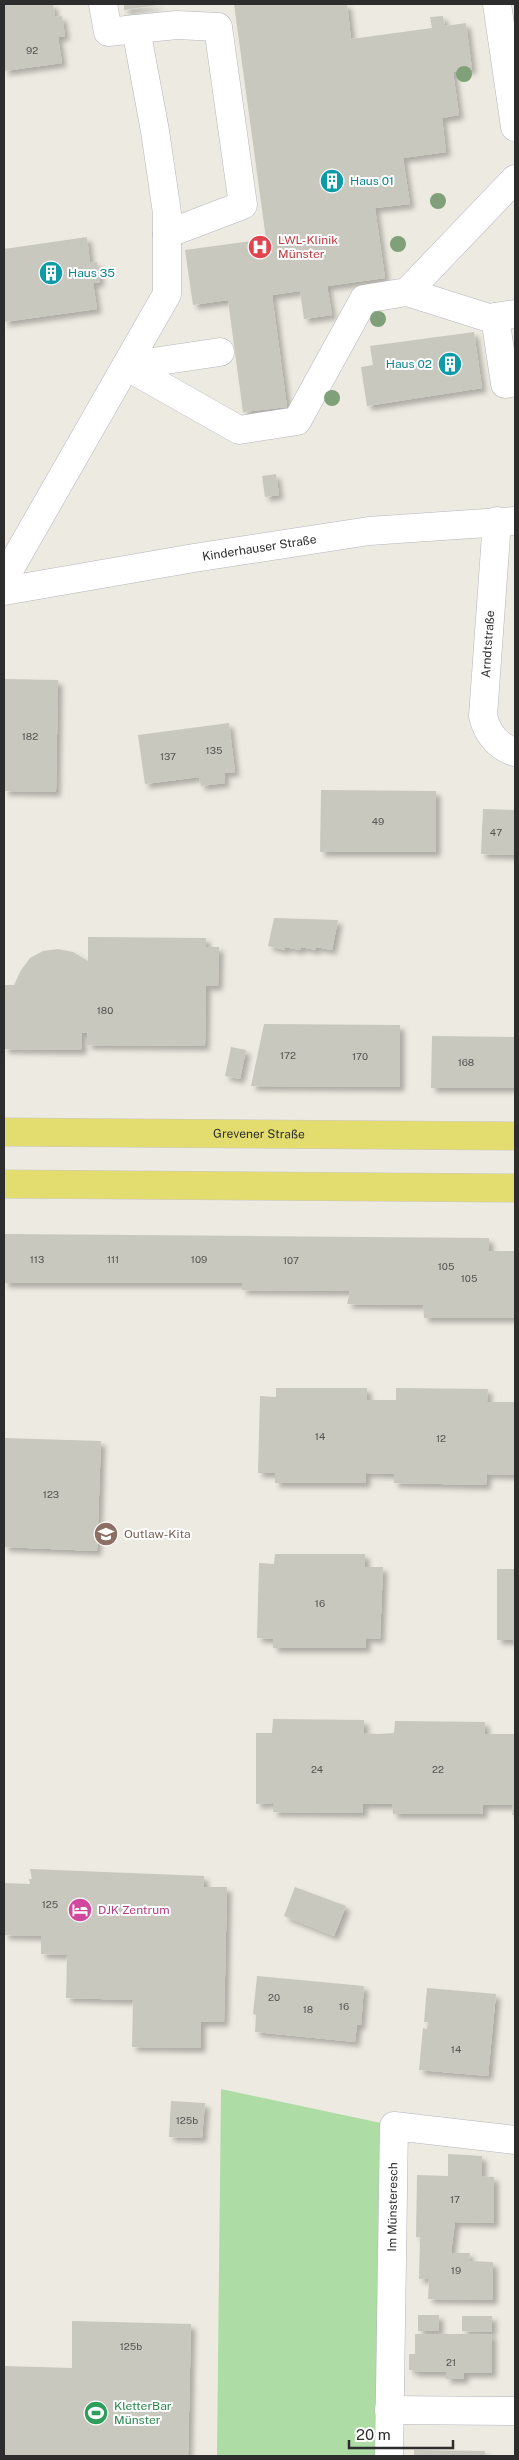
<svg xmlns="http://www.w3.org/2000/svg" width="519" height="2460" viewBox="0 0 519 2460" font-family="'Public Sans',sans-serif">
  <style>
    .green { fill: #addda4 }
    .building { fill: #c9c8bf; filter: url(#shadow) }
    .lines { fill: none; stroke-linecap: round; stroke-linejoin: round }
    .minor-casing { stroke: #b4b5bf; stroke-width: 29 }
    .major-casing { stroke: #c8c8c8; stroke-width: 29 }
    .minor { stroke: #fff; stroke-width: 28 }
    .major { stroke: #e3dd70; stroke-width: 28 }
    .tree { fill: #7fa078 }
    .labels { text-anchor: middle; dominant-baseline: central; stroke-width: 4; stroke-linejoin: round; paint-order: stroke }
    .number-label { font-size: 10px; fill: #545452 }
    .culture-label { font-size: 12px; fill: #0d838f; stroke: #fff; text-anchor: start }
    .health-label { font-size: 12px; fill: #be3a42; stroke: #fff; text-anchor: start }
    .street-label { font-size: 12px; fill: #2d2d2d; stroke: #fff }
    .education-label { font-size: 12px; fill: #785e54; stroke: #fff; text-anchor: start }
    .hotel-label { font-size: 12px; fill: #b23c85; stroke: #fff; text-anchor: start }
    .leisure-label { font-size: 12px; fill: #27864d; stroke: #fff; text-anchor: start }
  </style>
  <defs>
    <filter id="shadow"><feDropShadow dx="4.5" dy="4.5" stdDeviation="2.5" flood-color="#0004"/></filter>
  </defs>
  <rect width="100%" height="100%" fill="#edeae1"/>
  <!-- green -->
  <polygon class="green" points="221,2089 381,2123 377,2456 217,2456"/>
  <!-- building -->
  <g class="building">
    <polygon points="4,4 53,4 55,17 62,16 65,36 58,37 62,63 4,71"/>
    <polygon points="124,4 158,4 158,5 124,10"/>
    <polygon points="234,4 347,4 351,39 432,28 430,17 443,16 445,26 466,23 472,69 453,72 459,115 442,118 446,152 403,158 410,204 375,208 385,278 327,286 332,315 304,319 300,291 272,295 287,407 243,412 228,300 193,305 185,250 266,239"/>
    <polygon points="87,237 90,263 97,262 100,282 93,283 97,309 4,322 4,249"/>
    <polygon points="474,332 482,388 367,406 361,367 373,365 370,346"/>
    <polygon points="276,474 279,495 265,497 262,476"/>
    <polygon points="4,679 58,680 56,792 4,791"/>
    <polygon points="229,723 235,772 224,773 225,783 201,786 199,777 145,784 138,735"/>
    <polygon points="321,790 436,791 436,852 320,852"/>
    <polygon points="483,809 515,810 515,855 481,854"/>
    <polygon points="274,918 338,920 332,950 316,947 316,950 301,947 300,950 285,947 285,950 268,946"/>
    <polygon points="88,937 206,938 206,947 219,947 218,986 206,986 205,1046 87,1045 87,1033 82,1033 82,1050 4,1049 4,985 14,985 21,970 30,958 43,951 58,949 73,952 88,961"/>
    <polygon points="264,1024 400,1025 400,1087 251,1086"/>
    <polygon points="432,1036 515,1037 515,1088 431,1088"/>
    <polygon points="231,1047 246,1050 240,1079 225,1076"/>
    <polygon points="4,1234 489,1238 489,1251 515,1251 515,1318 424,1318 423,1305 347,1304 350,1291 242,1290 242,1283 4,1283"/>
    <polygon points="276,1388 367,1388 367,1400 396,1400 396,1388 488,1389 487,1402 515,1402 515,1475 487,1474 486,1485 394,1483 394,1474 391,1474 366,1473 366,1483 275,1483 275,1473 258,1473 260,1396 276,1397"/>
    <polygon points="4,1438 101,1441 97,1551 4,1547"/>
    <polygon points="275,1554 365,1554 365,1567 383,1567 380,1639 366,1638 366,1648 273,1648 273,1639 257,1638 259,1563 274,1564"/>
    <polygon points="497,1569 515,1569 515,1645 513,1640 497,1640"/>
    <polygon points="273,1719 364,1720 364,1733 378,1734 394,1733 395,1721 485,1722 485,1734 515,1734 515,1815 512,1815 513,1805 483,1805 483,1814 393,1814 392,1804 363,1804 363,1813 273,1812 273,1803 256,1804 256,1733 272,1733"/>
    <polygon points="30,1869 204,1876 204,1887 227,1887 224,2022 201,2022 201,2048 132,2047 133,2000 66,1998 67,1955 41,1954 41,1936 4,1935 4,1883 30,1884 29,1879 32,1879"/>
    <polygon points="295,1887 346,1906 334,1936 284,1916"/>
    <polygon points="257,1976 364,1986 361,2025 357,2025 355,2042 255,2032 256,2015 253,2014"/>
    <polygon points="427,1988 496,1994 488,2076 419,2070 423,2028 427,2029 428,2022 424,2022"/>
    <polygon points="171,2101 205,2103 202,2138 169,2137"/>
    <polygon points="448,2154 482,2156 482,2176 494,2177 494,2223 455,2222 451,2253 470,2253 469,2261 493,2262 493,2300 428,2299 429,2279 419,2279 420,2237 416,2237 417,2175 448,2176"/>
    <rect x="418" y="2315" width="21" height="16"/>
    <polygon points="462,2316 492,2316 492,2332 462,2331"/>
    <polygon points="72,2321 191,2324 188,2456 4,2456 4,2366 72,2368"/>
    <polygon points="415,2334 492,2334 492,2373 464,2373 464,2379 446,2379 446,2372 414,2372 414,2370 409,2370 409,2354 415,2354"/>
    <polygon points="414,2450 485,2451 485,2456 414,2456"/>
  </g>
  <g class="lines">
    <!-- minor casing -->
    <g class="minor-casing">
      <g id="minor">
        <polyline points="497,4 515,127"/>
        <polyline points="136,29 177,25 218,27 243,205 167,234"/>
        <polyline points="407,292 489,318 515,314"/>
        <polyline points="495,317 505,384 515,382"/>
        <polyline points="126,366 239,430 297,421 364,299 407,292 515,179"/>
        <polyline points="126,366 220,352"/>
        <path d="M497,521L483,716C487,733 498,747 515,752"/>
        <polyline points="4,579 167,294 167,213 155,131 136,29 108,32 103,4"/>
        <path id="s1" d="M4,591L194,558L369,531L515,521"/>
        <polyline points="389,2410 515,2411"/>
        <path id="s2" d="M389,2456L394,2126L515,2140"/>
      </g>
    </g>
    <!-- major casing -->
    <g class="major-casing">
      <g id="major">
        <path id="s3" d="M4,1132L515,1136"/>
        <polyline points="4,1184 515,1188"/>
      </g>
    </g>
    <!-- minor -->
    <use href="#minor" class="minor"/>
    <!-- major -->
    <use href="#major" class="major"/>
  </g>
  <!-- trees -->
  <g class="tree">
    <circle cx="464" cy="74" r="8"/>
    <circle cx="438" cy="201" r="8"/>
    <circle cx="398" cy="244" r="8"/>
    <circle cx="378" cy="319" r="8"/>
    <circle cx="332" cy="398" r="8"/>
  </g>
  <!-- icons -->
  <defs>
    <g id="building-disc" transform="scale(1.25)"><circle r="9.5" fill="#0f9aa8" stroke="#fff"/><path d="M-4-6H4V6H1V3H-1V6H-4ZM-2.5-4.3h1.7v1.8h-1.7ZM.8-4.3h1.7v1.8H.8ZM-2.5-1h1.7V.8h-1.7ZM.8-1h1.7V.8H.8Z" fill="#fff"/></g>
    <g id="hospital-disc" transform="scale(1.25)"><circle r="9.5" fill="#e0444e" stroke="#fff"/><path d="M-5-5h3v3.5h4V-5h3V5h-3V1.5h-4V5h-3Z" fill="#fff"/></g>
    <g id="school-disc" transform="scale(1.25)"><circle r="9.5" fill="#8d6e63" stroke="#fff"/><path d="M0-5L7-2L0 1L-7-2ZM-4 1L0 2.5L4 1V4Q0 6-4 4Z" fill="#fff"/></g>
    <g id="hotel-disc" transform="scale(1.25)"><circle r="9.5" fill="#d1479c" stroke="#fff"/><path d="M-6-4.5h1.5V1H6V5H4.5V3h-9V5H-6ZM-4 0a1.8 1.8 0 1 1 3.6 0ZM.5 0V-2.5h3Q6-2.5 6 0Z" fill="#fff"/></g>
    <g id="stadium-disc" transform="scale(1.25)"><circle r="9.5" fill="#2e9e5b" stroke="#fff"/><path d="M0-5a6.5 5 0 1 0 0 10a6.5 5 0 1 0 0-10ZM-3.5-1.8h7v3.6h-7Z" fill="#fff"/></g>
  </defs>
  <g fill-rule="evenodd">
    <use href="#building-disc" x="332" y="181"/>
    <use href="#hospital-disc" x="260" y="247"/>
    <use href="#building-disc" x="51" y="273"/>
    <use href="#building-disc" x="450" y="364"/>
    <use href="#school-disc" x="106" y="1534"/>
    <use href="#hotel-disc" x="80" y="1910"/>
    <use href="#stadium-disc" x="96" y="2413"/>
  </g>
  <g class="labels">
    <!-- number labels -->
    <g class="number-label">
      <text x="32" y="50">92</text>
      <text x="30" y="736">182</text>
      <text x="214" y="750">135</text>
      <text x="168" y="756">137</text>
      <text x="378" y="821">49</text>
      <text x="496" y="832">47</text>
      <text x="105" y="1010">180</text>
      <text x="288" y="1055">172</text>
      <text x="360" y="1056">170</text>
      <text x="466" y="1062">168</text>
      <text x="37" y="1259">113</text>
      <text x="113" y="1259">111</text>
      <text x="199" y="1259">109</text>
      <text x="291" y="1260">107</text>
      <text x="446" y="1266">105</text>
      <text x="469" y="1278">105</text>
      <text x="320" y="1436">14</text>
      <text x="441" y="1438">12</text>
      <text x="51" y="1494">123</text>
      <text x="320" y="1603">16</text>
      <text x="317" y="1769">24</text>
      <text x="438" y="1769">22</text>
      <text x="50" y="1904">125</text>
      <text x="274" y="1997">20</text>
      <text x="344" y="2006">16</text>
      <text x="308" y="2009">18</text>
      <text x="456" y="2049">14</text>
      <text x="187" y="2120">125b</text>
      <text x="455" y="2199">17</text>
      <text x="456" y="2270">19</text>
      <text x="131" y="2346">125b</text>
      <text x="451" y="2362">21</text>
    </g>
    <!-- culture labels -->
    <g class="culture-label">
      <text x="350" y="181">Haus 01</text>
      <text x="68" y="273">Haus 35</text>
      <text x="432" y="364" text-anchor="end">Haus 02</text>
    </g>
    <!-- health labels -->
    <g class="health-label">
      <text x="278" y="240">LWL-Klinik<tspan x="278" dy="14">Münster</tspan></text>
    </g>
    <!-- street labels -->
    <g class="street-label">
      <text stroke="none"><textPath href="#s1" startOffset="259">Kinderhauser Straße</textPath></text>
      <text transform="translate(488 644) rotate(-86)">Arndtstraße</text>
      <text stroke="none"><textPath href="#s3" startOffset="255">Grevener Straße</textPath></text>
      <text stroke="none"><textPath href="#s2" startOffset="249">Im Münsteresch</textPath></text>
    </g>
    <!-- education labels -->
    <g class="education-label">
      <text x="124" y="1534">Outlaw-Kita</text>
    </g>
    <!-- hotel labels -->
    <g class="hotel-label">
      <text x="98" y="1910">DJK Zentrum</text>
    </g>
    <!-- leisure labels -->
    <g class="leisure-label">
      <text x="114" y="2406">KletterBar<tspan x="114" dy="14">Münster</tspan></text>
    </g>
  </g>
  <!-- border -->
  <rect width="519" height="2460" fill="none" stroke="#2d2d2d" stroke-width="10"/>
  <!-- scale -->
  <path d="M349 2440v8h104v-8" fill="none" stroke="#2d2d2d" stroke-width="2.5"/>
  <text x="356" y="2440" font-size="15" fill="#2d2d2d" stroke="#ffffff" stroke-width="4" paint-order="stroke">20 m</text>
</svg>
